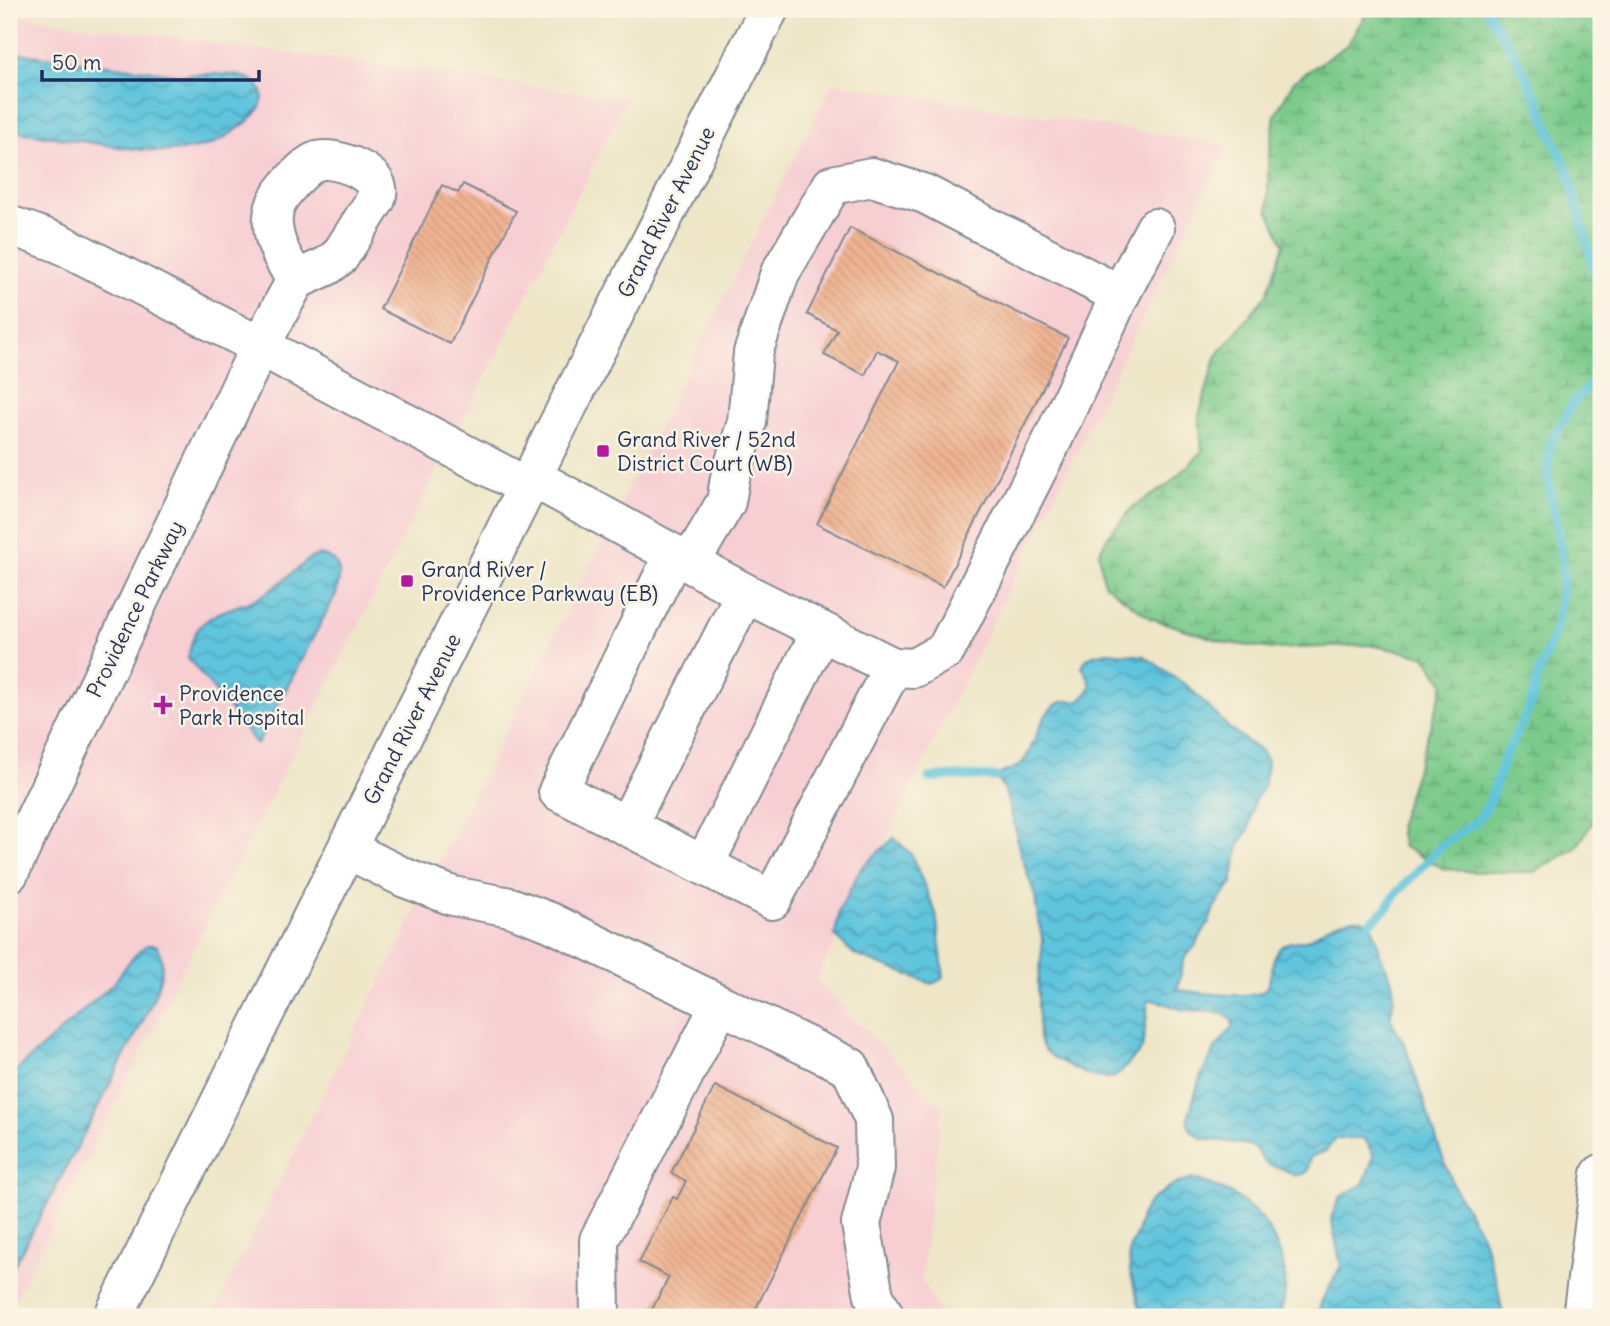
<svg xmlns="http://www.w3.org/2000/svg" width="1610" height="1326" viewBox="0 0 1610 1326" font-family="Delius,sans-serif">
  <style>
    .built { fill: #f7cfd3 }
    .wetland { fill: url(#wetland-marsh); stroke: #4b7d74; stroke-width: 2 }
    .water { fill: url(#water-waves); stroke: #3d7a9e; stroke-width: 2 }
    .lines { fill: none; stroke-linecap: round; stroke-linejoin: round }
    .stream { stroke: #5fc5dd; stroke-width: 9 }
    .building { fill: url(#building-back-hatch) }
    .minor-casing { stroke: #848a92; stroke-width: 42 }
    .major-casing { stroke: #848a92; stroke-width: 42 }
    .minor { stroke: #fff; stroke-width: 38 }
    .major { stroke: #fff; stroke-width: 38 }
    .poi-dot { fill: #b5179e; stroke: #fcf5e5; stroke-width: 2.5 }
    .labels { text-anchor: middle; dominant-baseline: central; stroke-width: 5; stroke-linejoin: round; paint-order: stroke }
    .street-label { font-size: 21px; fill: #1b2f5e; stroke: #fcf5e5 }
    .poi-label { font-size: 21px; fill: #1b2f5e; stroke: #fcf5e5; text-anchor: start }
  </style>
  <defs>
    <pattern id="wetland-marsh" width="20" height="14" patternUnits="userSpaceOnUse" patternTransform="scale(1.75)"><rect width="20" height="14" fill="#7bcb8b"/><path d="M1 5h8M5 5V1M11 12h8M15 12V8" fill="none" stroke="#64a575"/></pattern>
    <pattern id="water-waves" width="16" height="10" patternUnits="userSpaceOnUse" patternTransform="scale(1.75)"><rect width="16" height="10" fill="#5fc5dd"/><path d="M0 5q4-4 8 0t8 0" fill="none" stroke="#4ea0b6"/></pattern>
    <pattern id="building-back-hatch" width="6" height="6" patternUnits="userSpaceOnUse" patternTransform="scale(1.75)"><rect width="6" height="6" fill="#efb390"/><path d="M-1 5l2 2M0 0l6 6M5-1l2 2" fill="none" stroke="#cc9a7f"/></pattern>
  </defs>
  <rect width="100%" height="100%" fill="#fcf5e5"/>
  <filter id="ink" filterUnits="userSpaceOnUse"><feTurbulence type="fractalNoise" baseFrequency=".0143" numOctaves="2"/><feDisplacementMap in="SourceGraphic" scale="14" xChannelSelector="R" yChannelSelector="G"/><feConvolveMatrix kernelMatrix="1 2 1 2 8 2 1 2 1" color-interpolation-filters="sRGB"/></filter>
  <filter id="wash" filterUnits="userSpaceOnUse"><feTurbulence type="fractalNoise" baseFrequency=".00686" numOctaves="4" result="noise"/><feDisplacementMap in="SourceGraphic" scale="28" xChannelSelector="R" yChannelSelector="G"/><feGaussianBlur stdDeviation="1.57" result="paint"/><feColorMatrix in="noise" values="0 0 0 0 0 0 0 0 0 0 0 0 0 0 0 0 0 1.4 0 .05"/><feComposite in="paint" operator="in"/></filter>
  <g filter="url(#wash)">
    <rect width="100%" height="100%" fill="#eee6c7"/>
    <!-- built -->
    <g class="built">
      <polygon points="9,15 627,99 9,1311"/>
      <polygon points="832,83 1228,145 816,980 942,1107 921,1280 943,1317 211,1317"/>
    </g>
    <!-- wetland -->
    <polygon class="wetland" points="1369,9 1601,9 1601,810 1576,848 1534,872 1476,872 1444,869 1402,846 1399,824 1444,684 1425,656 1370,645 1274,649 1227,643 1150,618 1104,584 1099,553 1108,536 1133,507 1168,485 1202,452 1199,415 1216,357 1267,294 1284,244 1268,210 1268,161 1275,115 1294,81 1348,44"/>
    <!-- water -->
    <g class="water">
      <path d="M9,52L183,75C200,74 238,72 252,80C262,86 266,96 260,107C255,119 222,141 209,145C168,157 135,149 93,143C65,139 37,135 9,130Z"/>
      <path d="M319,555C343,559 341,575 336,594L257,745L228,707L188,658C190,650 191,640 196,632C208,611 238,608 258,598C276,588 295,570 311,558Z"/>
      <path d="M1108,652L1144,656L1189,687L1229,728L1262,752L1267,761L1264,786L1254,801L1249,829L1239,845L1232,883L1215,906L1209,922L1195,946L1184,959L1177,990C1191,992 1253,999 1262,992C1275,982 1268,960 1280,948C1289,939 1299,943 1309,939C1314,937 1318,932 1323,930C1330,925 1344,920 1353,919C1377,916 1376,942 1381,957C1385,967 1392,976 1393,987C1395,997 1392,1008 1390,1018L1405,1045L1441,1153L1456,1191L1482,1235L1498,1287L1503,1317H1317L1322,1300L1341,1266L1331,1218L1340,1197L1363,1184L1374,1156L1365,1139H1335L1326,1151L1310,1157L1308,1170L1303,1174L1295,1175L1281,1168L1268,1165L1263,1160L1256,1149L1249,1145L1202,1138L1194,1133L1189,1127L1188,1118L1200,1078L1215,1049L1233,1027L1232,1020C1220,1008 1197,1012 1181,1009C1170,1007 1159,999 1148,1000L1146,1023L1142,1049L1122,1071L1115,1077L1103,1078L1088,1075L1054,1058L1044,1049L1039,1040L1038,1009V983L1043,941L1038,920L1035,896L1019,849L1015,828L1005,791L997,778L1000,774C1006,771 1014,770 1020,765C1036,751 1039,708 1062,702C1067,700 1073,701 1078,702L1085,696L1091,686L1088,677L1082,667C1086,655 1096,654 1108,652Z"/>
      <polygon points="894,838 911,854 936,913 944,978 932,984 855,955 835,936 839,911 861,868"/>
      <path d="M147,945H156C163,954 163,964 161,975C153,1008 131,1042 116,1072C83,1136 50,1199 16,1262L9,1273V1077L115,982C124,968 133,955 147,945Z"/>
      <path d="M1192,1178C1209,1184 1228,1190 1242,1201C1276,1226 1297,1278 1278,1317H1144L1140,1309L1130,1271L1129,1249L1137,1233L1141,1216L1150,1201L1171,1186Z"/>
    </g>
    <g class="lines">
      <!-- stream -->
      <g class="stream">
        <polyline points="1486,9 1516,57 1537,99 1555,143 1568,170 1594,270 1601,293"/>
        <polyline points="929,778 954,776 998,777"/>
        <polyline points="1369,924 1387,908 1394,896 1441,846 1478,820 1488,806 1504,758 1530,707 1538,675 1556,629 1563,579 1561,551 1547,477 1550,444 1573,403 1601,374"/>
      </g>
    </g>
    <g id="blocks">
      <!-- building -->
      <g class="building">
        <polygon points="463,184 516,211 450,344 380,309 442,185 458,193"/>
        <polygon points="850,228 1068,338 943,587 817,524 899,361 877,350 865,375 824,355 837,330 807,314"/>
        <polygon points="715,1086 837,1148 753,1314 758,1317 648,1317 669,1277 639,1262 673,1197 677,1199 686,1181 671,1173"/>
      </g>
    </g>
  </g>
  <g filter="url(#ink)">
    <use href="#blocks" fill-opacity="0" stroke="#848a92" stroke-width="2"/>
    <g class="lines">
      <!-- minor casing -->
      <g class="minor-casing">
        <g id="minor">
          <polyline points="9,225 59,243 260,346 527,487"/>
          <polyline points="1120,295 1155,228"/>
          <polyline points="532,477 745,593 893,667 772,900 558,791 674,554"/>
          <polyline points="690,563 726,502 730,478 747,422 753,353 780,273 832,185 872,177 925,194 1120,295 1052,441 946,650 914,668 893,667"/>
          <polyline points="627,826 745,593"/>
          <polyline points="347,849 405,878 453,896 510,907 550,922 850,1067 874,1120 875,1168 861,1224 874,1296 885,1317"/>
          <polyline points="704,865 821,631"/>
          <path d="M9,873L260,346L296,280L327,266L340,256L376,199C377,196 378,192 377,188C373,170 333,156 317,161C306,164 280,193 276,204C274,209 272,219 273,225C274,245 286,263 296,280"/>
          <polyline points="600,1317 599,1240 720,1005"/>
          <polyline points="1582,1317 1601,1174"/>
        </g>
      </g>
      <!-- major casing -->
      <g class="major-casing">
        <polyline id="major" points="113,1317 558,425 769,9"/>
      </g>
      <!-- minor -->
      <use href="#minor" class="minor"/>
      <!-- major -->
      <use href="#major" class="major"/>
    </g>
  </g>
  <!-- markers -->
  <g class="poi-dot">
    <rect x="596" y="444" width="14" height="14" rx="3.5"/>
    <rect x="400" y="574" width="14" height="14" rx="3.5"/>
    <path d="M159.5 694.5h7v7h7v7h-7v7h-7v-7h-7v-7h7z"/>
  </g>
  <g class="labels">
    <!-- street labels -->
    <g class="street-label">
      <text transform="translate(666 212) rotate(-63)">Grand River Avenue</text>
      <text transform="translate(135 609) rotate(-64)">Providence Parkway</text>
      <text transform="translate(412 719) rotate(-63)">Grand River Avenue</text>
    </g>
    <!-- poi labels -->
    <g class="poi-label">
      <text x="617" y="439">Grand River / 52nd<tspan x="617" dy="24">District Court (WB)</tspan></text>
      <text x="421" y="569">Grand River /<tspan x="421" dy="24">Providence Parkway (EB)</tspan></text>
      <text x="179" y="693">Providence<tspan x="179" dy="24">Park Hospital</tspan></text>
    </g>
  </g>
  <!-- margin -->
  <rect width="1610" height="1326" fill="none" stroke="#fcf5e5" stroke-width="35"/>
  <!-- scale -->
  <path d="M42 70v10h217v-10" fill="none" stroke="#1b2f5e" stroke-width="3.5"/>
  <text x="52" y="70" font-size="21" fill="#1b2f5e" stroke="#fcf5e5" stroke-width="5" paint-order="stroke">50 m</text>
</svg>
